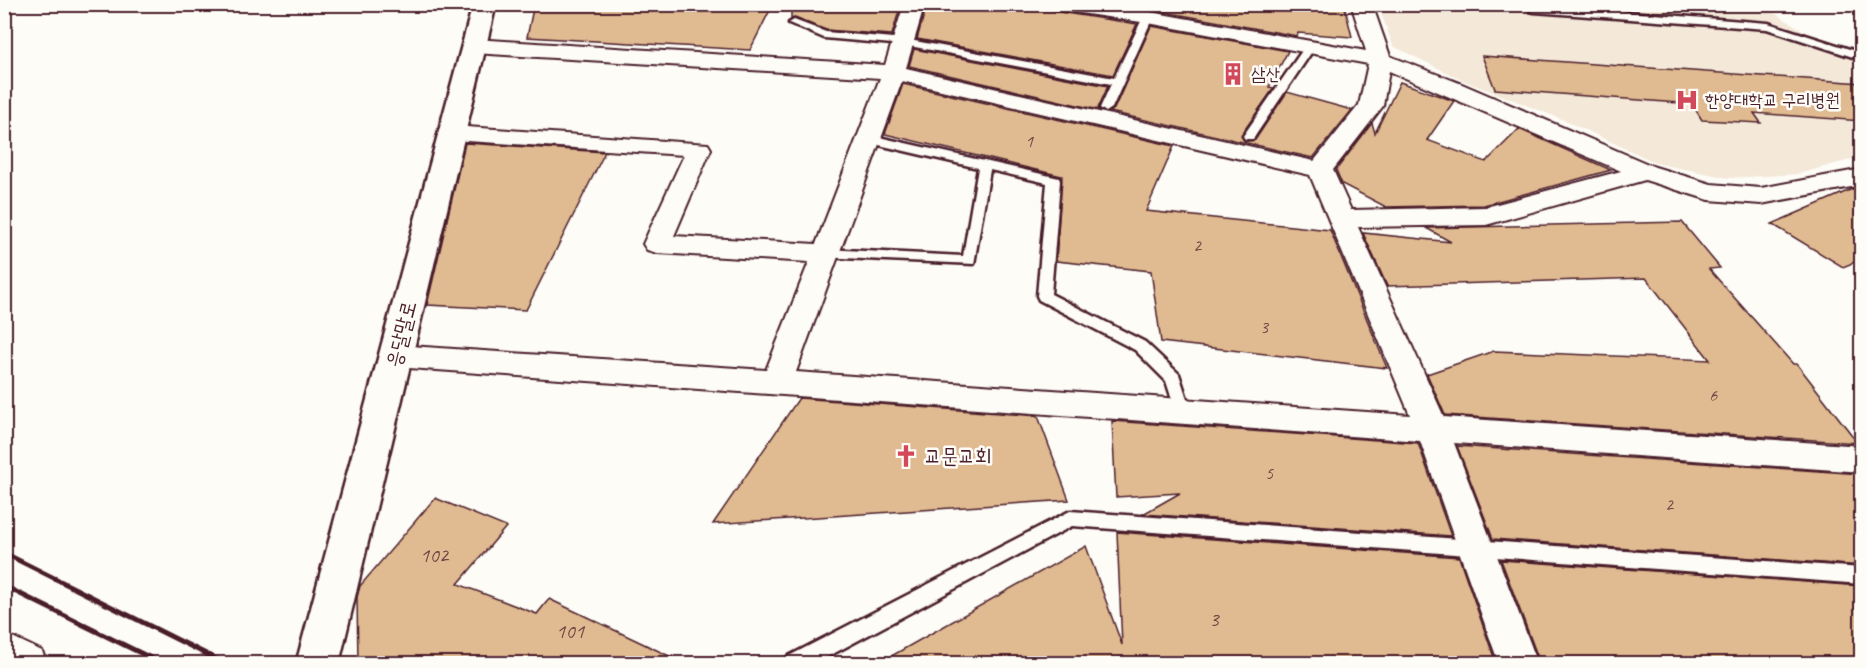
<svg xmlns="http://www.w3.org/2000/svg" width="1866" height="668" viewBox="0 0 1866 668" font-family="Caveat,'Poor Story',sans-serif">
  <style>
    .built { fill: #f4e8d8 }
    .building { fill: #e0ba91; stroke: #4a1f2b; stroke-width: 1.5 }
    .lines { fill: none; stroke-linecap: round; stroke-linejoin: round }
    .lane-casing { stroke: #4a1f2b; stroke-width: 5 }
    .street-casing { stroke: #4a1f2b; stroke-width: 4 }
    .secondary-casing { stroke: #4a1f2b; stroke-width: 5 }
    .lane { fill: #fdfcf7; fill-rule: evenodd }
    .street { fill: #fdfcf7; fill-rule: evenodd }
    .secondary { fill: #fdfcf7; fill-rule: evenodd }
    .rail { stroke: #4a1f2b; stroke-width: 5 }
    .labels { text-anchor: middle; dominant-baseline: central; stroke-width: 5; stroke-linejoin: round; paint-order: stroke }
    .far-poi-label { font-size: 18px; fill: #4a1f2b; stroke: #fdfcf7; text-anchor: start }
    .number-label { font-size: 18px; fill: #704644 }
    .street-label { font-size: 21px; fill: #4a1f2b; stroke: #fdfcf7 }
    .poi-label { font-size: 21px; fill: #4a1f2b; stroke: #fdfcf7; text-anchor: start }
    .near-number-label { font-size: 21px; fill: #704644 }
  </style>
  <rect width="100%" height="100%" fill="#fdfcf7"/>
  <filter id="ink" filterUnits="userSpaceOnUse"><feTurbulence type="fractalNoise" baseFrequency=".0167" numOctaves="2"/><feDisplacementMap in="SourceGraphic" scale="12" xChannelSelector="R" yChannelSelector="G"/><feConvolveMatrix kernelMatrix="1 2 1 2 8 2 1 2 1" color-interpolation-filters="sRGB"/></filter>
  <g filter="url(#ink)">
    <!-- built -->
    <polygon class="built" points="1378,5 1761,5 1861,65 1861,157 1798,174 1729,178 1659,164 1559,118 1464,81 1393,46"/>
    <!-- building -->
    <g class="building">
      <polygon points="534,4 773,4 750,50 527,37"/>
      <polygon points="791,4 901,4 892,35 826,30 795,18 791,19"/>
      <polygon points="927,4 1048,4 1052,10 1059,12 1137,24 1113,75 917,39"/>
      <polygon points="1121,4 1344,4 1352,37 1298,33 1297,36"/>
      <polygon points="1151,26 1288,51 1269,87 1274,88 1241,135 1245,141 1255,140 1287,92 1352,110 1313,158 1110,112 1114,109"/>
      <polygon points="914,49 1108,86 1099,110 909,66"/>
      <polygon points="1482,56 1862,83 1862,121 1754,113 1761,123 1702,120 1692,104 1495,89"/>
      <polygon points="1400,82 1454,101 1427,140 1486,162 1519,129 1611,170 1484,205 1386,207 1342,184 1336,170 1372,123 1375,133"/>
      <polygon points="903,84 1174,146 1146,211 1330,230 1387,368 1161,342 1151,271 1056,261 1062,176 885,134"/>
      <polygon points="465,143 605,152 526,310 427,305"/>
      <polygon points="1862,187 1862,259 1843,267 1772,224 1850,190"/>
      <polygon points="1682,222 1720,268 1709,269 1793,364 1797,364 1858,443 1445,415 1427,374 1494,351 1710,360 1646,278 1387,286 1363,233 1451,242 1426,228"/>
      <polygon points="799,398 1038,416 1069,500 713,524"/>
      <polygon points="1112,421 1418,443 1451,536 1143,514 1180,493 1116,497"/>
      <polygon points="1457,446 1862,474 1862,566 1493,539"/>
      <polygon points="435,498 506,527 458,584 537,614 549,599 684,663 358,663 357,597 360,586"/>
      <polygon points="1117,532 1459,557 1496,663 879,663 1086,546 1122,645"/>
      <polygon points="1501,560 1862,586 1862,663 1540,663"/>
    </g>
    <g class="lines">
      <!-- lane casing -->
      <g class="lane-casing">
        <g id="lane">
          <polygon points="1527,4 1768,23 1862,53 1862,60 1767,29 1534,12 1530,11"/>
          <polygon points="1148,14 1153,17 1112,108 1106,112 1100,108 1111,84 904,45 824,38 789,23 794,20 826,32 904,39 1114,78 1143,17"/>
          <polygon points="1310,44 1315,47 1255,136 1253,139 1245,139 1243,136 1306,45"/>
          <polygon points="870,135 1059,178 1060,181 1051,294 1145,342 1179,374 1191,411 1189,415 1183,417 1177,415 1166,381 1135,350 1039,300 1037,296 1047,183 990,170 974,264 820,257 818,254 820,251 825,249 963,256 978,168 866,142 864,139"/>
          <polygon points="1070,511 1862,568 1862,584 1072,526 814,664 784,664 787,657"/>
        </g>
      </g>
      <!-- street casing -->
      <g class="street-casing">
        <g id="street">
          <path d="M904,4H925L906,68L1314,161L1359,105L1368,64L1148,23L1060,10L1053,8L1050,4H1106L1366,51L1351,4H1372L1390,56L1462,84L1655,167L1711,184L1761,188L1862,169V185L1761,204L1709,200L1645,180L1486,225L1358,227L1444,417L1862,446V472L1454,443L1538,664H1499L1420,441L395,367L384,364L380,356L384,348L395,345L766,370L809,262L657,253L647,250L643,244L684,155L452,140L443,138L440,133L443,128L452,126L708,144L711,149L674,236L816,244L880,78L474,53L466,51L463,46L466,41L474,39L885,65ZM1389,71L1621,171L1486,207L1351,210L1333,170L1383,106ZM902,81L1310,175L1410,415L796,372Z"/>
          <polygon points="1851,4 1862,4 1862,11 1855,9"/>
          <polygon points="4,633 42,651 47,664 4,664"/>
        </g>
      </g>
      <!-- secondary casing -->
      <g class="secondary-casing">
        <polygon id="secondary" points="473,4 496,4 339,664 296,664"/>
      </g>
      <!-- lane -->
      <use href="#lane" class="lane"/>
      <!-- street -->
      <use href="#street" class="street"/>
      <!-- secondary -->
      <use href="#secondary" class="secondary"/>
      <!-- rail -->
      <g class="rail">
        <polyline points="4,553 226,664"/>
        <polyline points="4,586 163,664"/>
      </g>
    </g>
  </g>
  <!-- icons -->
  <defs>
    <g id="building-bare" transform="scale(1.8)"><path d="M-4-6H4V6H1V3H-1V6H-4ZM-2.5-4.3h1.7v1.8h-1.7ZM.8-4.3h1.7v1.8H.8ZM-2.5-1h1.7V.8h-1.7ZM.8-1h1.7V.8H.8Z" fill="#d1495b" stroke="#fdfcf7" stroke-width="2.5" paint-order="stroke"/></g>
    <g id="hospital-bare" transform="scale(1.8)"><path d="M-5-5h3v3.5h4V-5h3V5h-3V1.5h-4V5h-3Z" fill="#d1495b" stroke="#fdfcf7" stroke-width="2.5" paint-order="stroke"/></g>
    <g id="church-bare" transform="scale(1.8)"><path d="M-1.2-6h2.4v3.5h3.3v2.4h-3.3V6h-2.4V-.1h-3.3v-2.4h3.3Z" fill="#d1495b" stroke="#fdfcf7" stroke-width="2.5" paint-order="stroke"/></g>
  </defs>
  <g fill-rule="evenodd">
    <use href="#building-bare" x="1233" y="74"/>
    <use href="#hospital-bare" x="1687" y="100"/>
    <use href="#church-bare" x="906" y="456"/>
  </g>
  <g class="labels">
    <!-- far-poi labels -->
    <g class="far-poi-label">
      <text x="1251" y="74">삼산</text>
      <text x="1705" y="100">한양대학교 구리병원</text>
    </g>
    <!-- number labels -->
    <g class="number-label">
      <text x="1029" y="141">1</text>
      <text x="1197" y="245">2</text>
      <text x="1264" y="327">3</text>
      <text x="1713" y="395">6</text>
      <text x="1269" y="473">5</text>
      <text x="1669" y="504">2</text>
    </g>
    <!-- street labels -->
    <g class="street-label">
      <text transform="translate(401 334) rotate(-76)">응달말로</text>
    </g>
    <!-- poi labels -->
    <g class="poi-label">
      <text x="924" y="456">교문교회</text>
    </g>
    <!-- near-number labels -->
    <g class="near-number-label">
      <text x="434" y="555">102</text>
      <text x="1214" y="619">3</text>
      <text x="570" y="631">101</text>
    </g>
  </g>
  <!-- margin -->
  <rect width="1866" height="668" fill="none" stroke="#fdfcf7" stroke-width="24"/>
  <rect x="12" y="12" width="1842" height="644" fill="none" stroke="#4a1f2b" stroke-width="2" filter="url(#ink)"/>
</svg>
